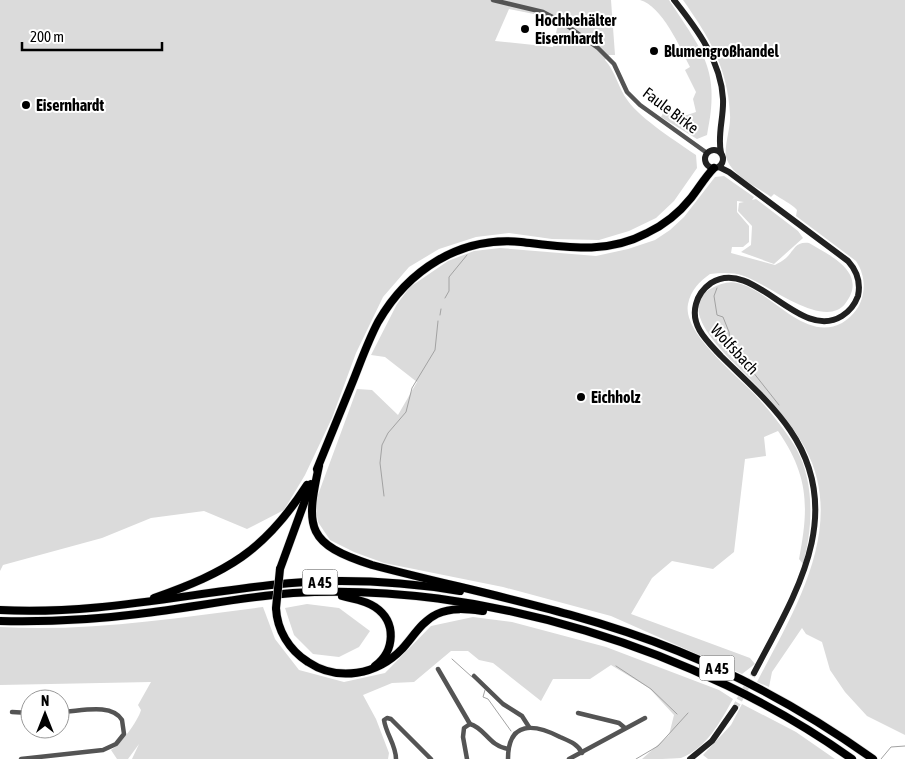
<svg xmlns="http://www.w3.org/2000/svg" width="905" height="759" viewBox="0 0 905 759" font-family="'Asap Condensed',sans-serif">
  <style>
    .green { fill: #dbdbdb; fill-rule: evenodd }
    .lines { fill: none; stroke-linecap: round; stroke-linejoin: round }
    .stream { stroke: #a2a2a2; stroke-width: 1 }
    .secondary-tunnel { stroke: #d9d9d9; stroke-width: 6; stroke-dasharray: 6 3; stroke-linecap: butt }
    .motorway-casing { stroke: #dbdbdb; stroke-width: 9 }
    .minor { stroke: #545454; stroke-width: 4.5 }
    .secondary { stroke: #212121; stroke-width: 6 }
    .motorway { stroke: #000; stroke-width: 8 }
    .motorway-bridge-casing { stroke: #dbdbdb; stroke-width: 9; stroke-linecap: butt }
    .motorway-bridge { stroke: #000; stroke-width: 8 }
    .poi-dot { fill: #000; stroke: #fff; stroke-width: 2 }
    .labels { text-anchor: middle; dominant-baseline: central; stroke-width: 4; stroke-linejoin: round; paint-order: stroke }
    .shield { fill: #fff; stroke: #4c4c4c; stroke-width: 1 }
    .shield-label { font-size: 15px; font-weight: bold; fill: #000 }
    .poi-label { font-size: 16px; font-weight: bold; fill: #000; stroke: #fff; text-anchor: start }
    .street-label { font-size: 16px; fill: #000; stroke: #fff }
  </style>
  <rect width="100%" height="100%" fill="#fff"/>
  <!-- green -->
  <g class="green">
    <path d="M0,0H611L615,55H609L605,60C616,72 618,88 628,101C641,119 677,142 696,155L697,168L674,201L656,218L629,231L599,240L552,239L509,233L476,237L439,249L409,267L383,297L356,353L332,418L305,475L284,510L247,529L204,511L151,518L102,538L3,565L0,571ZM509,9L544,16L558,24L553,47L495,41Z"/>
    <path d="M640,0H669C703,52 721,70 707,135L697,139L661,117L665,109L681,117L696,112L693,99L696,92L685,70L690,67C680,47 662,6 640,0Z"/>
    <path d="M683,0H905V735L867,716L845,692L830,670L822,642L806,634L802,628L772,672L769,687L757,682C793,612 848,527 805,448C787,415 759,388 733,362C718,347 677,305 712,288C720,284 728,281 737,283C771,290 804,343 842,323C850,318 858,310 861,301C866,287 864,273 856,261L796,216L797,210C791,203 782,200 774,194L771,197C757,187 731,175 726,157C724,146 731,127 730,115C728,68 709,37 683,0Z"/>
    <path d="M724,176L754,197L752,200L756,199L798,231L803,238L774,264L741,252L751,245L752,226L738,211L739,203L744,202L737,201V212L749,226V242L743,247H732L731,253L775,265C778,263 783,261 786,258C794,251 795,241 809,243C831,256 869,273 845,304C824,330 768,284 744,276C733,272 721,273 710,274C699,282 691,290 688,304C682,334 741,378 759,399C772,414 786,431 796,448C815,483 813,527 803,564L799,559C809,507 809,476 778,431L764,437L766,456L745,459L734,552L713,569L672,561L652,578L631,614L750,658L755,664L742,674L611,616L503,587L384,563L354,552L330,540L318,522L315,503L357,389L372,390L398,415L417,382L385,357L371,355L397,304L410,287L448,261L474,251L500,248L596,256L628,249L655,240L670,230L684,217L715,177Z"/>
    <polygon points="307,604 339,608 370,631 359,647 339,657 313,654 294,635 285,608"/>
    <path d="M263,607L275,639L299,670L344,682L385,673L431,626L473,617L512,622L606,647L719,690L733,699C720,722 707,748 681,758C671,759 653,759 642,759L669,735L674,715L649,688L611,665L590,679H553L541,701L493,663L479,660L468,651H451L414,682L392,683L363,695L376,719L389,753L388,759H132L139,744L128,759H117L111,750C121,744 138,721 141,710L138,705L151,682L0,685V627C88,632 176,618 263,607Z"/>
    <polygon points="742,704 796,732 835,759 708,759 703,755 731,725"/>
  </g>
  <g class="lines">
    <!-- stream -->
    <g class="stream">
      <polyline points="717,288 714,296 717,315 723,317 729,332 730,343 779,405"/>
      <polyline points="445,298 449,291 449,277 467,255"/>
      <polyline points="440,315 441,309"/>
      <polyline points="384,496 380,463 382,445 388,433 406,412 412,388 435,350 438,321"/>
      <polyline points="452,659 472,677"/>
      <polyline points="616,666 651,689 677,714"/>
      <polyline points="485,690 483,697 488,699 511,731"/>
      <polyline points="636,759 658,746 688,713"/>
      <polyline points="881,759 891,747 905,746"/>
    </g>
    <!-- secondary-tunnel -->
    <polyline class="secondary-tunnel" points="735,708 754,673"/>
    <!-- motorway casing -->
    <g class="motorway-casing">
      <g id="motorway">
        <path d="M319,466C305,529 307,544 372,565C474,592 580,611 678,651C747,679 813,716 873,759"/>
        <path d="M317,469C329,440 341,410 353,381C361,361 368,341 378,322C408,270 460,236 521,242C565,247 606,255 647,233C664,225 679,213 691,198C699,188 705,177 714,168"/>
        <polyline points="280,569 311,484"/>
        <path d="M342,596C353,599 365,600 375,607C397,622 395,651 375,666"/>
        <path d="M154,598C227,572 264,552 307,485"/>
        <path d="M276,608C277,630 289,650 308,662C338,682 377,675 402,649C413,637 422,621 437,614C452,607 467,609 483,611"/>
        <path d="M0,610C92,615 180,595 271,585C333,578 398,581 460,591"/>
        <path d="M0,621C46,622 92,620 138,614C190,608 241,597 293,593C480,581 700,650 852,759"/>
      </g>
    </g>
    <!-- minor -->
    <g class="minor">
      <polyline points="493,0 543,12 562,22 598,48 614,64 627,92 640,105 707,153"/>
      <path d="M438,669L470,724C485,728 489,746 508,749"/>
      <polyline points="474,676 503,704 522,716 529,727"/>
      <polyline points="12,712 30,713"/>
      <polyline points="578,713 619,723 625,728"/>
      <path d="M21,759L103,750L116,744L124,734L122,720C111,702 78,712 60,712"/>
      <path d="M396,759C396,745 386,734 384,720L387,718L391,719L431,759"/>
      <polyline points="467,759 463,737 464,728 470,724"/>
      <path d="M508,759C508,720 535,724 560,737C569,741 578,744 582,753"/>
      <polyline points="569,759 645,718"/>
    </g>
    <!-- secondary -->
    <g class="secondary">
      <path d="M674,0C697,29 721,61 723,99C724,117 717,135 721,153"/>
      <circle cx="714" cy="159" r="9"/>
      <path d="M719,167L729,172L848,261C857,271 861,282 858,296C855,304 850,311 842,316C799,343 754,256 711,283C704,288 698,296 696,304C690,326 707,341 721,356C744,379 771,402 790,430C848,515 794,596 754,673"/>
      <polyline points="690,759 712,741 735,708"/>
    </g>
    <!-- motorway -->
    <use href="#motorway" class="motorway"/>
    <!-- motorway-bridge casing -->
    <g class="motorway-bridge-casing">
      <polyline id="motorway-bridge" points="276,608 280,569"/>
    </g>
    <!-- motorway-bridge -->
    <use href="#motorway-bridge" class="motorway-bridge"/>
  </g>
  <!-- markers -->
  <g class="poi-dot">
    <circle cx="525" cy="29" r="5"/>
    <circle cx="654" cy="51" r="5"/>
    <circle cx="26" cy="105" r="5"/>
    <circle cx="581" cy="397" r="5"/>
  </g>
  <g class="labels">
    <!-- shield labels -->
    <g class="shield">
      <rect x="302.5" y="569.5" width="35" height="25" rx="4"/>
      <rect x="699.5" y="655.5" width="35" height="25" rx="4"/>
    </g>
    <g class="shield-label">
      <text x="320" y="582">A 45</text>
      <text x="717" y="668">A 45</text>
    </g>
    <!-- poi labels -->
    <g class="poi-label">
      <text x="535" y="20">Hochbehälter<tspan x="535" dy="18">Eisernhardt</tspan></text>
      <text x="664" y="51">Blumengroßhandel</text>
      <text x="36" y="105">Eisernhardt</text>
      <text x="591" y="397">Eichholz</text>
    </g>
    <!-- street labels -->
    <g class="street-label">
      <text transform="translate(671 110) rotate(37)">Faule Birke</text>
      <text transform="translate(735 349) rotate(47)">Wolfsbach</text>
    </g>
  </g>
  <!-- north arrow -->
  <g transform="translate(45 714)"><circle r="24" fill="#ffffff" stroke="#999999"/>
  <path d="M0-4L9 19L0 12L-9 19Z" fill="#000000"/>
  <text y="-8" font-size="14" font-weight="bold" text-anchor="middle" fill="#000000">N</text>
  </g>
  <!-- scale -->
  <path d="M22 42v8h140v-8" fill="none" stroke="#000000" stroke-width="2.5"/>
  <text x="30" y="42" font-size="15" fill="#000000" stroke="#ffffff" stroke-width="4" paint-order="stroke">200 m</text>
</svg>
